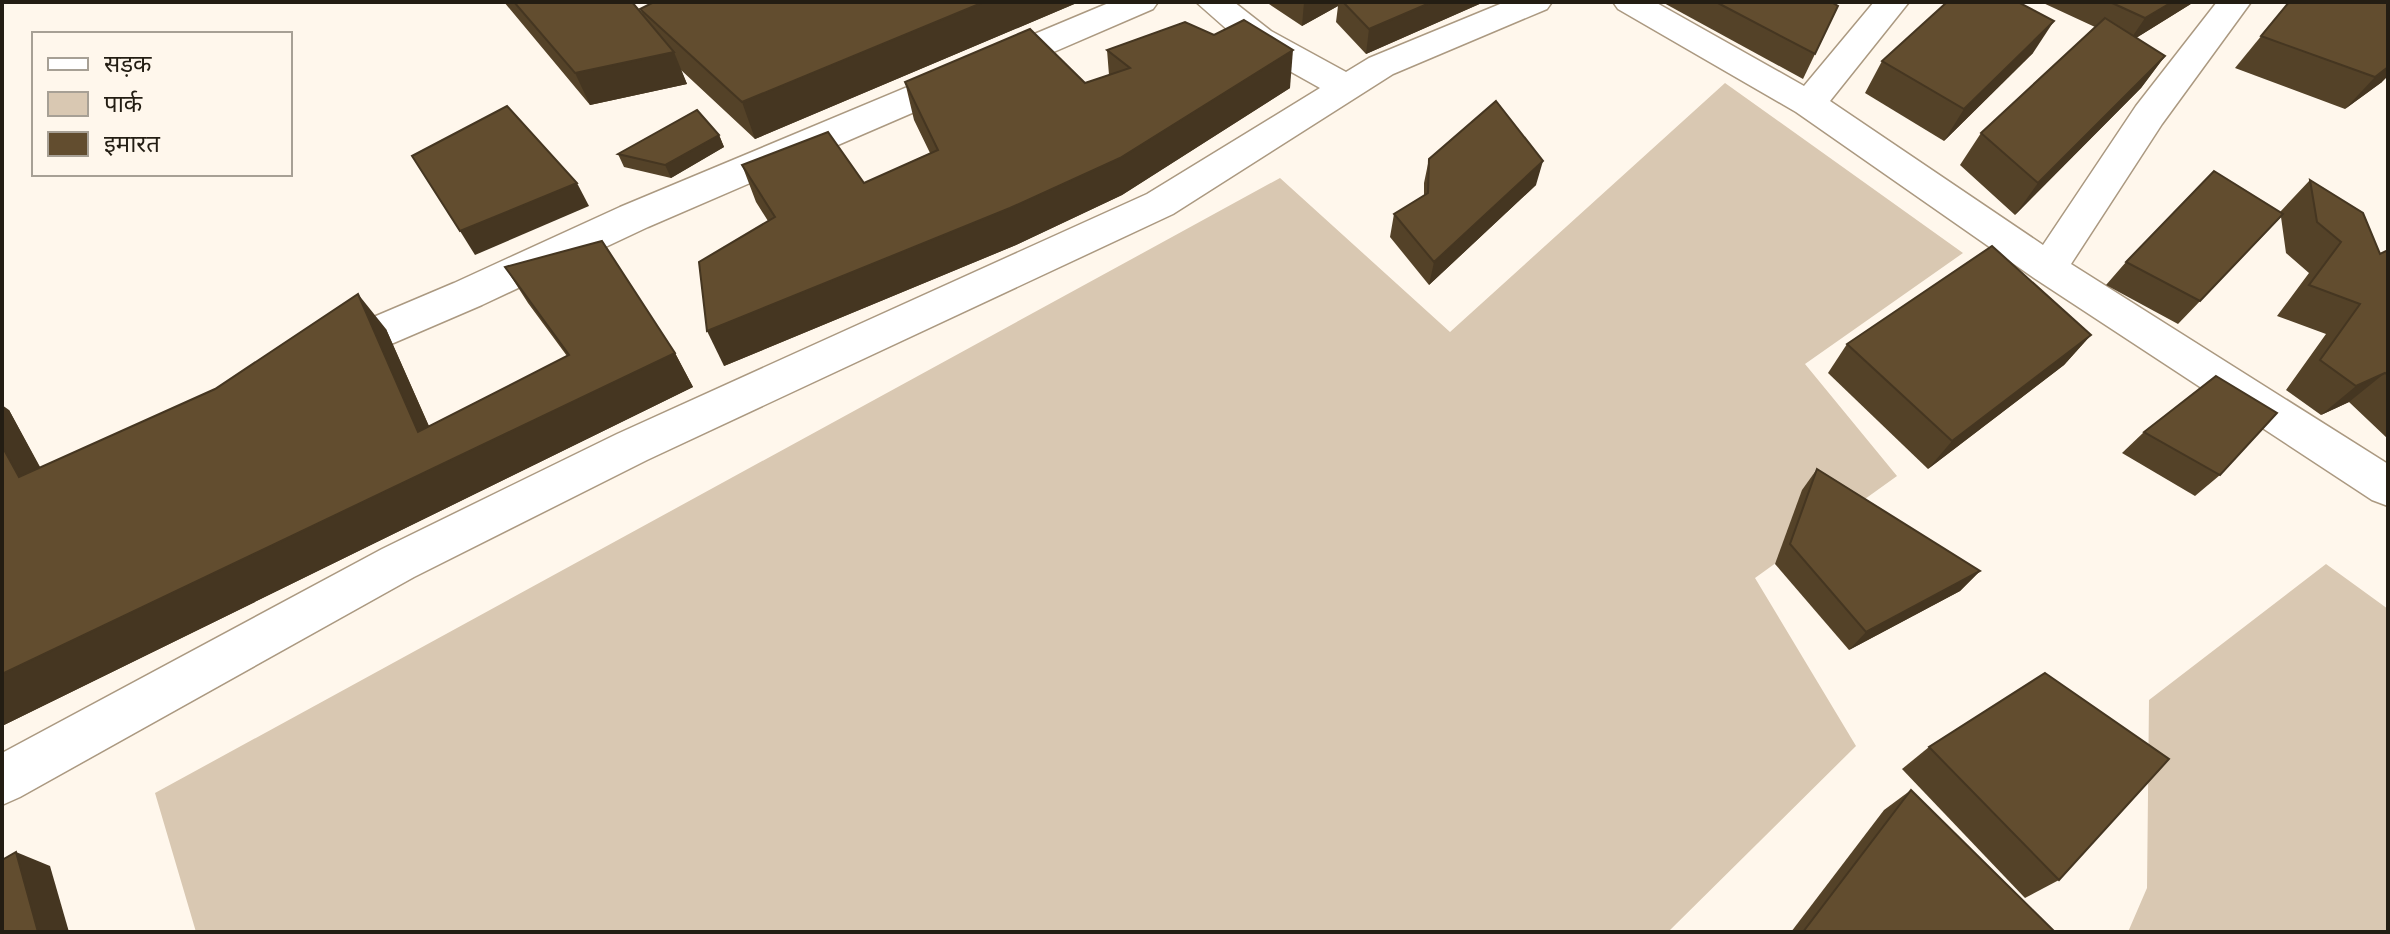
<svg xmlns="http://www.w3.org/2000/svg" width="2390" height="934" viewBox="0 0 2390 934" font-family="'IBM Plex Serif','Noto Sans Devanagari',serif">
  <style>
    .green { fill: #d9c8b2 }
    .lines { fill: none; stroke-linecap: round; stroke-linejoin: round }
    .minor-casing { stroke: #ab9981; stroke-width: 3 }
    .minor { fill: #fff; fill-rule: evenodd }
    .wall { fill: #544228 }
    .shaded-wall { fill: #453621 }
    .building { fill: #624d2f; stroke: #453621; stroke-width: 2 }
  </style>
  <rect width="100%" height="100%" fill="#fff7ec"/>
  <!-- green -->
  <g class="green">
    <polygon points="1725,83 1963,253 1805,364 1897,476 1755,578 1856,746 1668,932 196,932 155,793 1280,178 1450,332"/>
    <polygon points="2326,564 2388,609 2388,932 2128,932 2147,888 2149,700"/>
  </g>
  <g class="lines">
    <!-- minor casing -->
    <g class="minor-casing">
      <g id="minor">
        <polygon points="1111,2 1158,2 1153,9 648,227 482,305 347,363 332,368 317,363 311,352 317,341 454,283 620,207"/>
        <polygon points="1196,2 1234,2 1271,31 1346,72 1369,58 1505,2 1552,2 1547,9 1393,74 1173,214 647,460 414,577 20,797 2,805 2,753 382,549 617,434 1147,194 1320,88 1247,47"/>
        <polygon points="1613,2 1655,2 1804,86 1874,2 1909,2 1830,101 2043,245 2136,106 2217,2 2251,2 2162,124 2071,264 2388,464 2388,506 2372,500 2034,278 1796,112 1618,9"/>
      </g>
    </g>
    <!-- minor -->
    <use href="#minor" class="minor"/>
  </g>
  <!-- wall -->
  <g class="wall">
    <polygon points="504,2 632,2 643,15 640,9 654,2 1079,2 755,139 681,70 687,84 590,105"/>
    <polygon points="1266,2 1484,2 1366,54 1336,22 1338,6 1302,26"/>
    <polygon points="1662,2 1831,2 1838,6 1803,79"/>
    <polygon points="2041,2 2194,2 2136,38 2165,56 2141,88 2015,215 1960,165 1981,133 2095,27"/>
    <polygon points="2289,2 2382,82 2345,109 2235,68"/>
    <polygon points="1107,50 1290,88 1122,195 1016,245 724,366 768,221 756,202 742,165 864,183 930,153 914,120 905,82 1085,83 1109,75"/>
    <polygon points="2033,53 1944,141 1865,93 1882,61"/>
    <polygon points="719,135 724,147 671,178 624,167 618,154"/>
    <polygon points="1429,159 1536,185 1429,285 1390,237 1394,214 1424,196 1424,183"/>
    <polygon points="2310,180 2380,254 2388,250 2388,439 2349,402 2321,415 2286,390 2326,334 2277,316 2309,273 2286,253 2281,217 2178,324 2106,285 2126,262 2280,212"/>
    <polygon points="505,267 675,353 693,387 2,726 9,410 40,468 386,329 429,426 567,356 528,303"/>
    <polygon points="2091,335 2064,365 1928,469 1828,373 1847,344"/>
    <polygon points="2144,432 2220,475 2195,496 2122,453"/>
    <polygon points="1817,469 1980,571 1960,591 1849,650 1775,564 1802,490"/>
    <polygon points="1929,747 2059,880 2025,898 1902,769"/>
    <polygon points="1911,790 2055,932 1791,932 1884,810"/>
  </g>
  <!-- shaded-wall -->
  <g class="shaded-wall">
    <polygon points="984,2 1079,2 755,139 742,102"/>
    <polygon points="1304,2 1338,2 1338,6 1302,26"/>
    <polygon points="1432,2 1484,2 1366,54 1369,29"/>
    <polygon points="2172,2 2194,2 2128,43 2145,18"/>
    <polygon points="2054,21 2033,53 1944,141 1964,109"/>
    <polygon points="1293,50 1290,88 1122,195 1016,245 724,366 707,331"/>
    <polygon points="674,52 687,84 590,105 575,73"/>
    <polygon points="2165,56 2141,88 2015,215 2038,183"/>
    <polygon points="2388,67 2388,76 2382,82 2345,109 2375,77"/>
    <polygon points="719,135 724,147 671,178 665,165"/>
    <polygon points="1543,161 1536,185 1429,285 1434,262"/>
    <polygon points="577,183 589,206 475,255 460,231"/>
    <polygon points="358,294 386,329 445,463 675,353 693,387 2,726 2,674"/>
    <polygon points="2091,335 2064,365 1928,469 1952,441"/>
    <polygon points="2385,373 2349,402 2321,415 2356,386"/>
    <polygon points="2,405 9,410 63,509 19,477 2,446"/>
    <polygon points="1980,571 1960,591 1849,650 1866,632"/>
    <polygon points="16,852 50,866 69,932 38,932"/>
  </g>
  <!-- building -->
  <g class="building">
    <polygon points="514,2 632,2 674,52 575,73"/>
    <polygon points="654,2 984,2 742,102 640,9"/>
    <polygon points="1343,2 1432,2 1369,29"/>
    <polygon points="1716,2 1831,2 1838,6 1815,54"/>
    <polygon points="1947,2 2018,2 2054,21 1964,109 1882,61"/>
    <polygon points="2110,2 2172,2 2145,18"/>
    <polygon points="2289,2 2388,2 2388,67 2375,77 2261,36"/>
    <polygon points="2105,18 2165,56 2038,183 1981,133"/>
    <polygon points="1244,20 1293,50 1120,158 1010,208 707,331 699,262 775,217 742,165 828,132 864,183 938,150 905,82 1030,29 1085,83 1130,68 1107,50 1185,22 1214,35"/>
    <polygon points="1496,101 1543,161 1434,262 1394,214 1428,193 1429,159"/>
    <polygon points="507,106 577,183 460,231 412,156"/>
    <polygon points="697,110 719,135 665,165 618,154"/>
    <polygon points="2214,171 2283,214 2200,301 2126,262"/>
    <polygon points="2310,180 2363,213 2380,254 2388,250 2388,375 2385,373 2356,386 2320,360 2360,304 2309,285 2341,242 2317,222"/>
    <polygon points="602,241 675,353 2,674 2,446 19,477 215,389 358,294 418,432 569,355 505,267"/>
    <polygon points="1992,246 2091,335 1952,441 1847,344"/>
    <polygon points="2216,376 2277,413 2220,475 2144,432"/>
    <polygon points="1817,469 1980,571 1866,632 1790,544"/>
    <polygon points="2045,673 2169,759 2059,880 1929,747"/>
    <polygon points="1911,790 2055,932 1803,932"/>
    <polygon points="16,852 38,932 2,932 2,860"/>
  </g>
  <!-- border -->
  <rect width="2390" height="934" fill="none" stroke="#231d13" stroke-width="8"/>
  <!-- legend -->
  <rect x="32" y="32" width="260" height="144" fill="#fff7ec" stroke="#a7a095" stroke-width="2"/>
  <rect x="48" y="58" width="40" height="12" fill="#ffffff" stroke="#a7a095" stroke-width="2"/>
  <text x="104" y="72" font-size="24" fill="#231d13">सड़क</text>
  <rect x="48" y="92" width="40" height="24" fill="#d9c8b2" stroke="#a7a095" stroke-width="2"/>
  <text x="104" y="112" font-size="24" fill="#231d13">पार्क</text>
  <rect x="48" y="132" width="40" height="24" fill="#624d2f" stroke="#a7a095" stroke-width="2"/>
  <text x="104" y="152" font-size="24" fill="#231d13">इमारत</text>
</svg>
